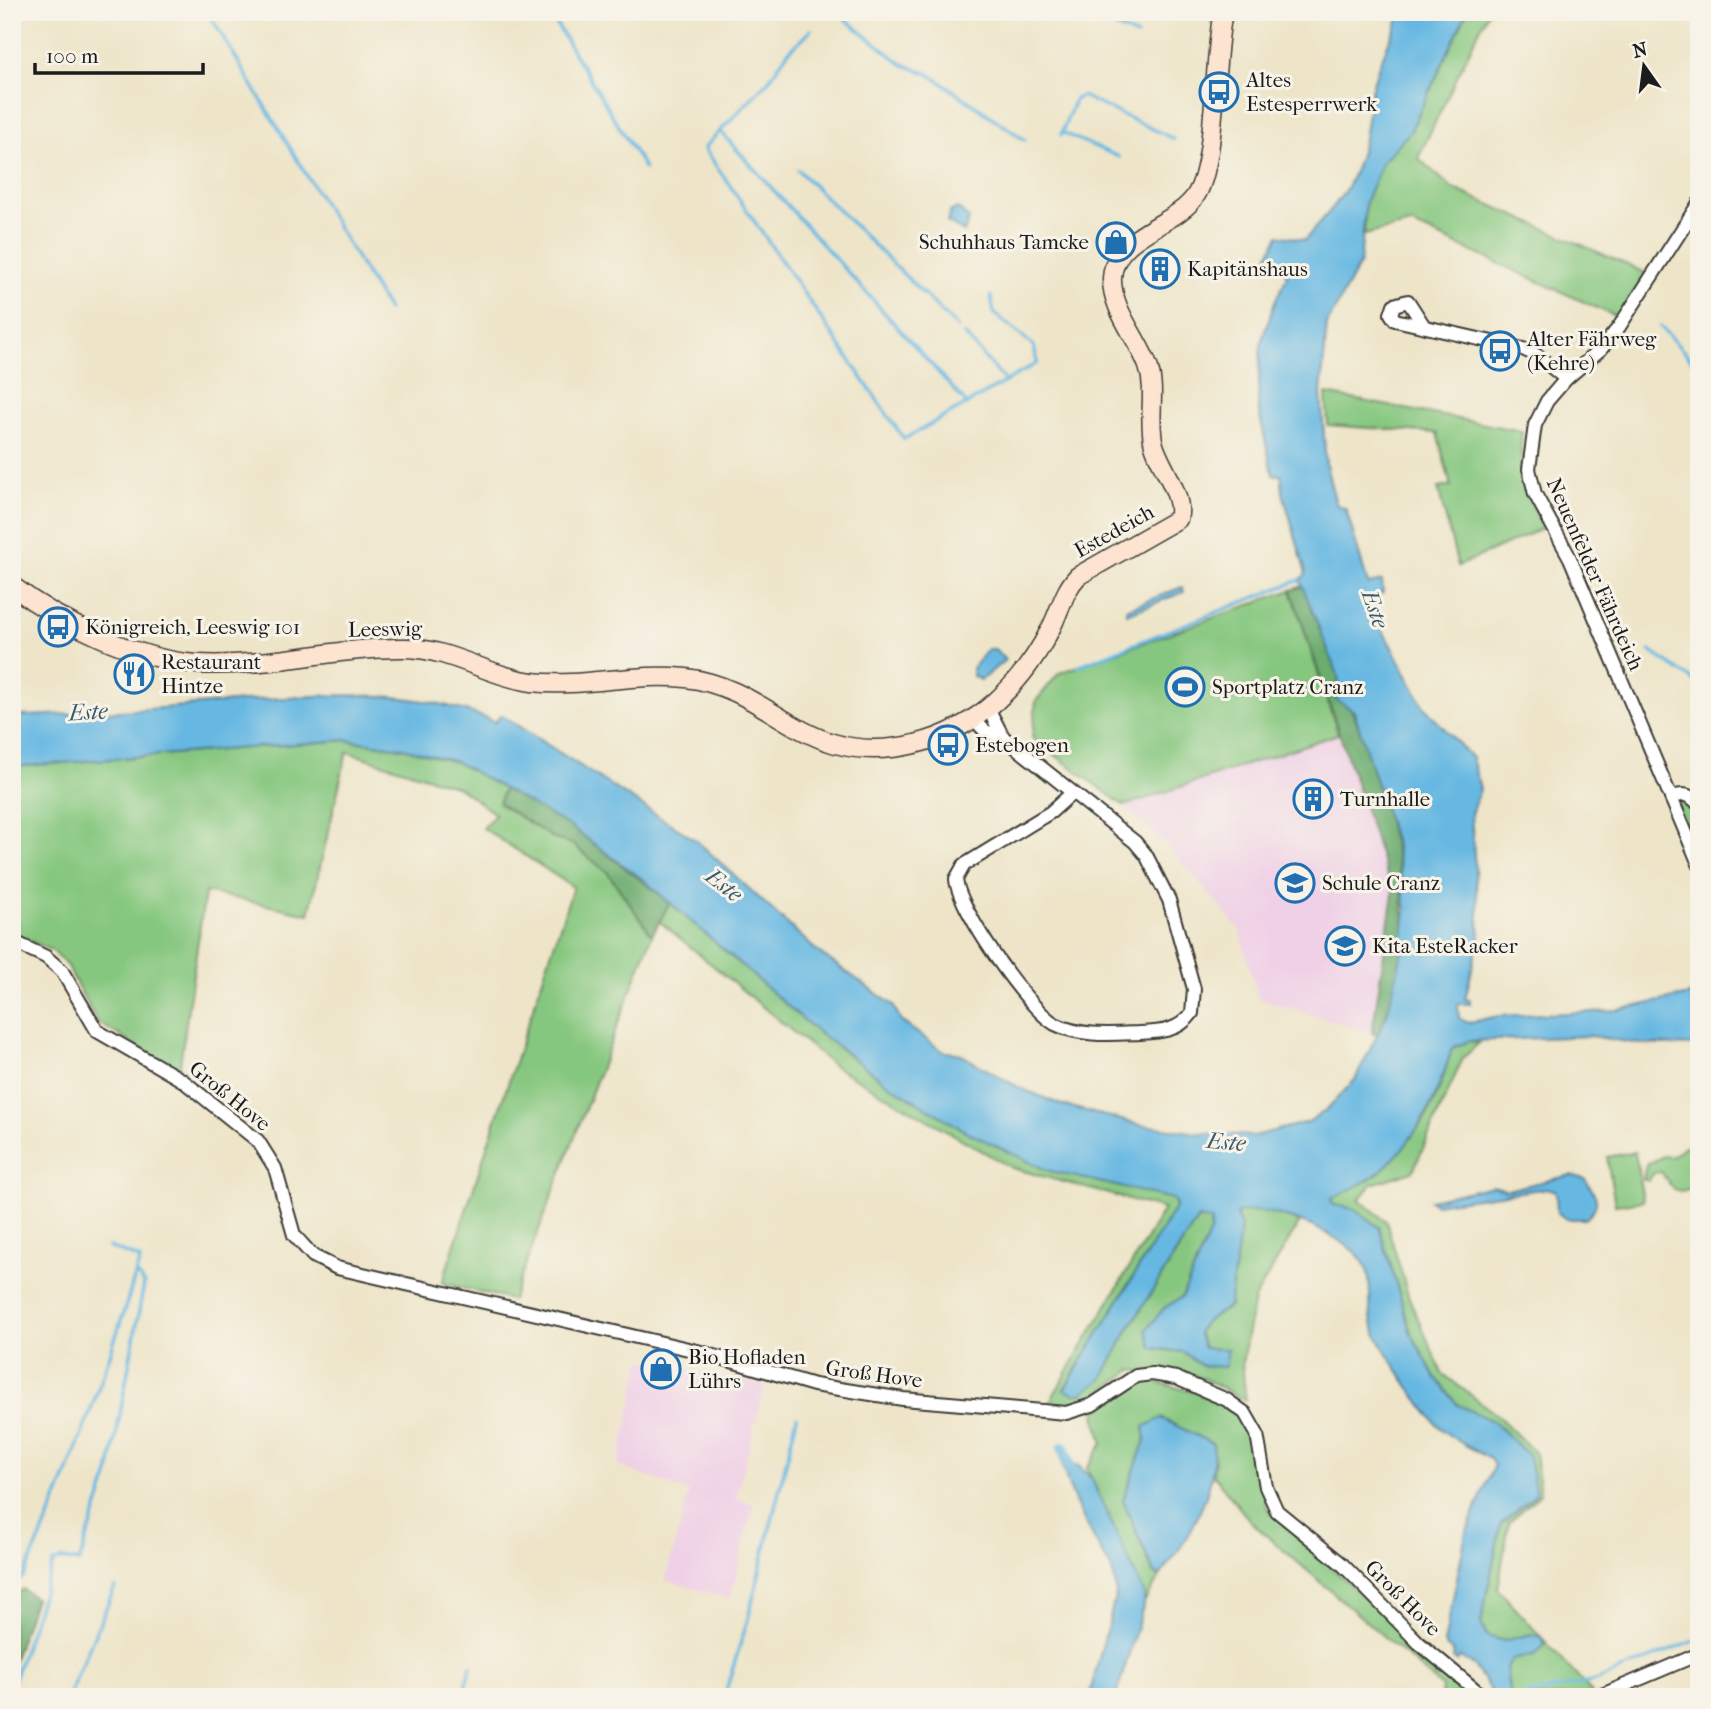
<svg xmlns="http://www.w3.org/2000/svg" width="1711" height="1709" viewBox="0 0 1711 1709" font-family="'IM FELL French Canon',serif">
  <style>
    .built { fill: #efd0e6 }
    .green { fill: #86c77f; stroke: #51724e; stroke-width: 2 }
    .forest { fill: #6cac6e; stroke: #446445; stroke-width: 2 }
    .water { fill: #66b8e2; stroke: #416a7f; stroke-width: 2 }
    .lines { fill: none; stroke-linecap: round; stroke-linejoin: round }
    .stream { stroke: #66b8e2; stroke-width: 3.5 }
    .canal { stroke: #66b8e2; stroke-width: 12 }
    .street-casing { stroke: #3c3a36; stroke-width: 16 }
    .secondary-casing { stroke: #3c3a36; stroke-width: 21 }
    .street { stroke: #fff; stroke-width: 12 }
    .secondary { stroke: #fde4d1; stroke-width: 18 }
    .labels { text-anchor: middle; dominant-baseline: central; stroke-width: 6; stroke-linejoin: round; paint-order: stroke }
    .poi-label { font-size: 21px; fill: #1c1c1c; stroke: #f7f3e8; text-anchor: start }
    .street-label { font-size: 21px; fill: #1c1c1c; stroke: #f7f3e8 }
    .water-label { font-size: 23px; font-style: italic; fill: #3a5a6b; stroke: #f7f3e8 }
  </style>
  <rect width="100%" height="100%" fill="#f7f3e8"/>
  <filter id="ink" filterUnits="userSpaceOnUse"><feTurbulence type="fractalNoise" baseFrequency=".0143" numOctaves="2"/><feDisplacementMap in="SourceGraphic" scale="14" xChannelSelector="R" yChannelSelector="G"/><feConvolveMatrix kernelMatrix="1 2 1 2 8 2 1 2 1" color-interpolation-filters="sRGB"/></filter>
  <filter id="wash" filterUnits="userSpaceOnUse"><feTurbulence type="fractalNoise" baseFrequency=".00686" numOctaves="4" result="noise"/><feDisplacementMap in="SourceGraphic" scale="28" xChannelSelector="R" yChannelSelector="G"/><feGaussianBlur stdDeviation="1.57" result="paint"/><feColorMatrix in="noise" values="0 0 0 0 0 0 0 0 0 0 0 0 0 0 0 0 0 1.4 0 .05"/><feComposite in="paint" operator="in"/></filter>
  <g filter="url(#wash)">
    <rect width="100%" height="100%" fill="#eee5c9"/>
    <!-- built -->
    <g class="built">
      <polygon points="1338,734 1393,893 1372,1033 1258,998 1239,929 1167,845 1124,806"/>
      <polygon points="641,1360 765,1385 736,1498 754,1504 730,1599 665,1580 689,1492 618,1466"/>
    </g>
    <!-- green -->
    <g class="green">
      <polygon points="1467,12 1488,12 1418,158 1452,188 1648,274 1617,317 1411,224 1364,235 1366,201 1382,161 1410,132"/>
      <path d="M1326,394L1522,431C1518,474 1524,490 1543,528L1458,566L1438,488L1451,486L1437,433L1328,425Z"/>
      <polygon points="1291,590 1338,734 1124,806 1032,738 1036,701 1059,673"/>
      <polygon points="346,740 403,748 456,762 504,788 499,804 555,839 572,844 607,872 652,935 512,1300 442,1283 573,887 483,828 495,814 458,787 347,752 309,914 205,892 179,1071 97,1022 67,966 53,951 12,933 12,767"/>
      <polygon points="1684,800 1699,814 1699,856 1677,805"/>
      <path d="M670,902L815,1030L888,1084L967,1132L1173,1199L1176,1205L1174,1210L1064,1389L1102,1379L1130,1327L1198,1218L1211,1221L1210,1232L1182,1297L1164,1308L1152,1348L1183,1352L1202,1366L1204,1348L1198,1332L1204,1323L1230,1306L1235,1214C1254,1205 1282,1215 1300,1222L1254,1299L1242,1363L1246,1401L1203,1378L1132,1370L1080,1406L1046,1408L1164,1209L1012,1168L834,1066L659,921Z"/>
      <path d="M1469,1041L1479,1043L1463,1058L1413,1171L1372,1184L1359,1199L1386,1221L1409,1298L1442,1373L1497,1415L1535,1453L1540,1494L1509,1522L1498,1589L1592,1693L1581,1697H1510L1506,1668L1512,1660L1536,1654L1532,1634L1504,1641L1487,1636L1481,1623L1501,1524L1535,1494L1493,1421L1458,1405L1435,1377L1411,1333L1379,1227L1354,1209L1333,1205L1331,1199C1352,1188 1413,1139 1425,1119C1438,1097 1445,1073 1452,1048Z"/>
      <path d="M1685,1146H1699L1694,1185C1678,1198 1669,1187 1662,1172L1654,1173L1648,1181L1643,1179L1646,1165L1663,1156L1671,1157Z"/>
      <polygon points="1635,1152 1643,1201 1615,1205 1607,1157"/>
      <polygon points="1145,1379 1197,1393 1237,1413 1252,1441 1267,1508 1473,1697 1441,1697 1442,1687 1251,1522 1213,1475 1215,1459 1144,1427 1146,1438 1123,1500 1153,1573 1160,1576 1144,1603 1143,1593 1087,1468 1103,1443 1095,1415 1097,1410 1134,1383"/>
    </g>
    <!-- forest -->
    <g class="forest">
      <path d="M1303,586L1338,675C1340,696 1355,712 1361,733C1394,837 1429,930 1377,1035L1372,1033L1393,893L1291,590Z"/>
      <polygon points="504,788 571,827 670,902 652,935 607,872 572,844 555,839 499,803"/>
      <polygon points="23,1589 35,1598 12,1665 12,1596"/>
    </g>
    <!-- water -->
    <g class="water">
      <path d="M1402,12H1467L1410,132L1382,162L1366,201L1360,263L1327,324L1321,393L1326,465L1336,504L1346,509L1368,584L1382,581L1383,593L1367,601L1424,707L1472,758L1480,789L1471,814L1480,936L1465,999L1470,1000V1004H1458L1459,1018L1468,1023L1498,1016L1613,1011L1699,993V1051L1696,1046L1640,1044L1591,1036L1469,1041L1452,1048C1438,1095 1420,1136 1383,1169C1369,1182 1348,1190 1331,1199L1333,1205L1354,1209L1379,1227L1411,1333L1435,1377L1458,1405L1493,1421L1529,1456L1536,1494L1501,1524L1481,1623L1487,1636L1504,1641L1532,1634L1541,1637L1545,1645L1536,1654L1512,1660L1506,1668L1510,1697H1495L1474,1666L1460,1657L1457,1661L1453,1659L1454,1653L1444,1644L1466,1533L1494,1465L1490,1459C1475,1450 1457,1442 1444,1431C1428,1418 1384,1351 1375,1331C1366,1312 1374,1287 1366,1267C1355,1238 1264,1200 1236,1214L1241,1226L1229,1306L1204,1323L1198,1332L1204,1348L1228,1349L1225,1367L1202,1366L1183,1352L1152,1348L1146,1330L1164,1308L1182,1297L1210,1232L1211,1221L1198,1218L1130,1327L1102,1379L1079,1395L1064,1390L1174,1210L1176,1205L1173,1199L1046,1170L967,1132L888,1084L815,1030L645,881L571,827L456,762L403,748L346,740L12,767V716C82,715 151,709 221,703C312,696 409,683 495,722L501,715L697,841L817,951L893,1005L901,1021L944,1052L958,1053L1020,1088L1062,1105L1137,1124L1197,1133L1254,1136L1308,1122L1325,1111L1355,1080L1387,1015L1401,956L1406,910L1396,846L1354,711L1335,699L1339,691L1338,675L1300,580L1306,574L1283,493L1281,475H1273L1258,408L1260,355L1262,339L1276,299L1287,277L1284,270L1268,262L1267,258L1279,235L1305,240C1319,222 1338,205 1348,185C1362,159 1366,131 1369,103C1371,77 1392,37 1402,12Z"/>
      <polygon points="957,208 969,219 964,232 947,222 950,212"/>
      <polygon points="1182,587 1184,592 1127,614 1126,609"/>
      <polygon points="988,649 995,649 1005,660 981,680 973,676 972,668"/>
      <path d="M1571,1175L1585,1179C1597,1195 1602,1204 1586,1219H1566L1557,1212L1556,1191L1548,1188L1435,1204L1430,1200L1493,1186L1507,1190Z"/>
      <path d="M1161,1418L1213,1444C1218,1491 1188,1540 1160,1576L1154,1573L1123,1500L1146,1438L1144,1427Z"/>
      <path d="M1060,1448H1063L1068,1468L1078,1465L1091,1478L1144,1593V1603L1116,1697H1089L1116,1594C1116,1572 1108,1563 1097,1544C1082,1518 1062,1478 1060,1448Z"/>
    </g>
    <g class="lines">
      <!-- stream -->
      <g class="stream">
        <polyline points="208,12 388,310"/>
        <polyline points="549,12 645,169"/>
        <polyline points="1094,12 1096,19 1137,36"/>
        <polyline points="840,15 902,64 929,74 1025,140"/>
        <polyline points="811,30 787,53 769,80 704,148 904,439 967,404"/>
        <polyline points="720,131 967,404 1037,363 1034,346 994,313 991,296"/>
        <polyline points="1063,133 1119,157"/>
        <polyline points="1061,135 1075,99 1082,96 1174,139"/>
        <polyline points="798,170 958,328"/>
        <polyline points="1660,326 1699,368"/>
        <polyline points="964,334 1006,382"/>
        <polyline points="1650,651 1699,684"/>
        <polyline points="1078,666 1300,580"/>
        <path d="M12,1586L24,1576C70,1473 108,1368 140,1259L109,1247"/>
        <polyline points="12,1685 53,1563 63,1559 79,1562 109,1474 144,1284 136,1273"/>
        <polyline points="68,1697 115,1587"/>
        <polyline points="462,1697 471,1666"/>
        <polyline points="724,1697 748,1619 797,1417"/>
        <polyline points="1513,1697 1592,1682 1699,1639"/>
      </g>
      <!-- canal -->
      <polyline class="canal" points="1063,1448 1075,1483"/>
    </g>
  </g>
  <g filter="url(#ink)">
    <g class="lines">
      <!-- street casing -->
      <g class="street-casing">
        <g id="street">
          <polyline points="1699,203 1619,327 1601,349 1566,379 1547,401 1535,425 1529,469 1535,494 1570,558 1699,864"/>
          <polyline points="1424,326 1408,301 1394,305 1391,314 1395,320 1523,349 1538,356 1566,379"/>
          <polyline points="988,708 1003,737"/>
          <path d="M973,718L985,731L1003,737L1135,842L1146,855L1169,900L1194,989L1192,1013C1179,1031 1161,1032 1140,1033C1112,1034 1081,1037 1055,1024C1028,1009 958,909 956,879L964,865L1051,812L1071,794"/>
          <path d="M1671,798C1684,792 1691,795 1699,805"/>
          <polyline points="12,941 46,957 62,971 97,1031 182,1080 258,1141 275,1168 294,1235 313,1256 337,1268 697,1351 814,1385 903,1399 1066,1413 1092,1405 1136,1376 1152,1374 1176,1378 1227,1400 1245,1413 1257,1434 1266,1487 1277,1511 1342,1564 1419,1643 1484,1697"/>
          <polyline points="1597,1697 1699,1654"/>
        </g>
      </g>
      <!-- secondary casing -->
      <g class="secondary-casing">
        <path id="secondary" d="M12,586C60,622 136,660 197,664C267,668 336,647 406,648C451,649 488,676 532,682C583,688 635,672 686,678C776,689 804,770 915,744C977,729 1023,684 1051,628C1060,611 1064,590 1078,576L1178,519C1185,497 1160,466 1154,445C1147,419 1157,392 1148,366C1138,338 1111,309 1112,278C1114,233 1176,227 1196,195C1217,162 1213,57 1223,12"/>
      </g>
      <!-- street -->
      <use href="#street" class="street"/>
      <!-- secondary -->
      <use href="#secondary" class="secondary"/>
    </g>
  </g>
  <!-- icons -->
  <defs>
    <g id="bus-ring" transform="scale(2.0125)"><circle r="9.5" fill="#f7f3e8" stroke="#1f6fb2" stroke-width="1.5"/><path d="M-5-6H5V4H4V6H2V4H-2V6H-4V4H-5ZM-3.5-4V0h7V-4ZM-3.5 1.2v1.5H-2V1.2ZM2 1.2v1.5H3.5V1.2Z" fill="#1f6fb2"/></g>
    <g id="shop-ring" transform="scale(2.0125)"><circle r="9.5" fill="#f7f3e8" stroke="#1f6fb2" stroke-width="1.5"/><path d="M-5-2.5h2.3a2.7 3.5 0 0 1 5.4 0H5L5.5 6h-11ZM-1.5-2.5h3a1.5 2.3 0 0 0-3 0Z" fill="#1f6fb2"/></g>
    <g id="building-ring" transform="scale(2.0125)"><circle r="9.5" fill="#f7f3e8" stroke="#1f6fb2" stroke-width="1.5"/><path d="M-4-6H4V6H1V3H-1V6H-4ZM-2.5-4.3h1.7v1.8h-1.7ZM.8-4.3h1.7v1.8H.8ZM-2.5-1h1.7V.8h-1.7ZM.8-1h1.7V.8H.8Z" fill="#1f6fb2"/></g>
    <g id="restaurant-ring" transform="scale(2.0125)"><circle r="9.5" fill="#f7f3e8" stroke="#1f6fb2" stroke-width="1.5"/><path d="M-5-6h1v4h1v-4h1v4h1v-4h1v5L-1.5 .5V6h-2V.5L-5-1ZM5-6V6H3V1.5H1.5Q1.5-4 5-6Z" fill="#1f6fb2"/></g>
    <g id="stadium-ring" transform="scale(2.0125)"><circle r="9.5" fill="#f7f3e8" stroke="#1f6fb2" stroke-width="1.5"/><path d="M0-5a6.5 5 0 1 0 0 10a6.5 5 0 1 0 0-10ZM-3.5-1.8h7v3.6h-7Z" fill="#1f6fb2"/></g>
    <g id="school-ring" transform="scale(2.0125)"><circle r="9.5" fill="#f7f3e8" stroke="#1f6fb2" stroke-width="1.5"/><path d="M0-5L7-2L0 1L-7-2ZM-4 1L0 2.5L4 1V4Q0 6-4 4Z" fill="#1f6fb2"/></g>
  </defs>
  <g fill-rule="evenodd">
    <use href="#bus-ring" x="1219" y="92"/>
    <use href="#shop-ring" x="1116" y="242"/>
    <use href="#building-ring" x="1160" y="269"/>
    <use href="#bus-ring" x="1500" y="351"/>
    <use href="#bus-ring" x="58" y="627"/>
    <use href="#restaurant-ring" x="134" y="674"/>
    <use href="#stadium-ring" x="1185" y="687"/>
    <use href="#bus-ring" x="948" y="745"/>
    <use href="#building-ring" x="1313" y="799"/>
    <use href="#school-ring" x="1295" y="883"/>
    <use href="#school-ring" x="1345" y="946"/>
    <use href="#shop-ring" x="661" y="1369"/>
  </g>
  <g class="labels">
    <!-- poi labels -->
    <g class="poi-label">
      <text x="1246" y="80">Altes<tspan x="1246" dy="24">Estesperrwerk</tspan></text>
      <text x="1089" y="242" text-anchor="end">Schuhhaus Tamcke</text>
      <text x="1187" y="269">Kapitänshaus</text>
      <text x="1527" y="339">Alter Fährweg<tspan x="1527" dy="24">(Kehre)</tspan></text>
      <text x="85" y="627">Königreich, Leeswig 101</text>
      <text x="161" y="662">Restaurant<tspan x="161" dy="24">Hintze</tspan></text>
      <text x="1212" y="687">Sportplatz Cranz</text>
      <text x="975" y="745">Estebogen</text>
      <text x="1340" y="799">Turnhalle</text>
      <text x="1322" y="883">Schule Cranz</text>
      <text x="1372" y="946">Kita EsteRacker</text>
      <text x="688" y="1357">Bio Hofladen<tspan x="688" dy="24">Lührs</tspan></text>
    </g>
    <!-- street labels -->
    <g class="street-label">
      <text transform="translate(1114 531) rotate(-29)">Estedeich</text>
      <text transform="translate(1595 574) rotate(66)">Neuenfelder Fährdeich</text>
      <text transform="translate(385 629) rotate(-1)">Leeswig</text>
      <text transform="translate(230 1096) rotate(39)">Groß Hove</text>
      <text transform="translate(874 1374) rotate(8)">Groß Hove</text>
      <text transform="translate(1403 1598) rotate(45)">Groß Hove</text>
    </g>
    <!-- water labels -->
    <g class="water-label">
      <text transform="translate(1375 609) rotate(71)">Este</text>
      <text transform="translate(88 712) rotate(-3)">Este</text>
      <text transform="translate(724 885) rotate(38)">Este</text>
      <text transform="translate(1226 1142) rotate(5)">Este</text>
    </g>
  </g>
  <!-- margin -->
  <rect width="1711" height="1709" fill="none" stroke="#f7f3e8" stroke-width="42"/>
  <!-- north arrow -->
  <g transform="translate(1644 66) rotate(346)" stroke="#f7f3e8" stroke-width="5" paint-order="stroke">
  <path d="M0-5L12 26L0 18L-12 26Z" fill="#1c1c1c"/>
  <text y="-10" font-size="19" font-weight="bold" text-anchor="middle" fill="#1c1c1c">N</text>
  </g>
  <!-- scale -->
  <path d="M35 63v10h168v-10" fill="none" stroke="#1c1c1c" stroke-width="3.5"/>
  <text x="46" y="63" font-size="21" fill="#1c1c1c" stroke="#f7f3e8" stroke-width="5" paint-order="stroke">100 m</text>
</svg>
